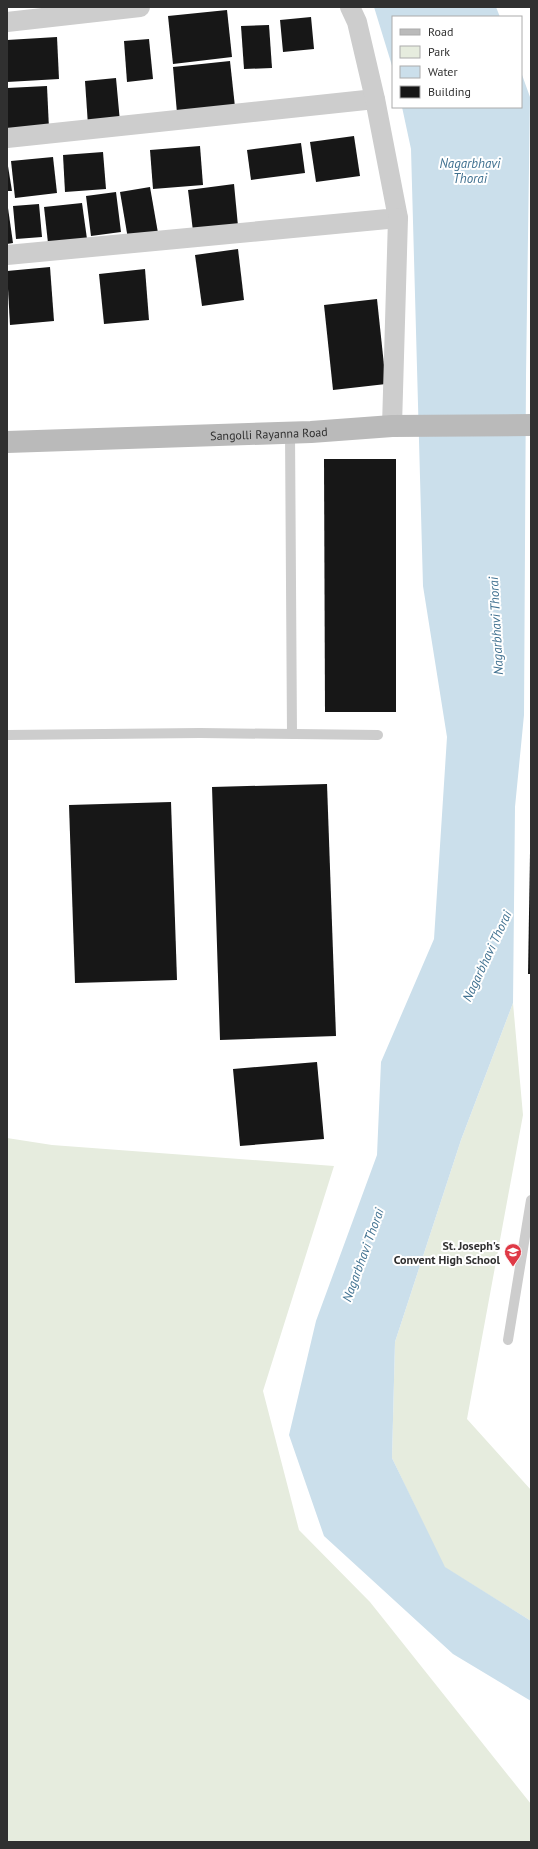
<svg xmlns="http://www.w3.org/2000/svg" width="538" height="1849" viewBox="0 0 538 1849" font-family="'PT Sans',sans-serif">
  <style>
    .green { fill: #e6ecde }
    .water { fill: #cbdfeb }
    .building { fill: #171717 }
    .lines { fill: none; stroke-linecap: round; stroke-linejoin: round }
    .lane { stroke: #cdcdcd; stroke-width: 10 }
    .street { stroke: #cdcdcd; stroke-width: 20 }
    .secondary { stroke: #bababa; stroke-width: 22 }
    .labels { text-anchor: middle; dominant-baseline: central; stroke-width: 4; stroke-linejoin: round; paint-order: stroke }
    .street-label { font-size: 12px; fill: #303030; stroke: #fff }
    .poi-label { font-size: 12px; font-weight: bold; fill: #303030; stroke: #fff; text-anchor: end }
    .water-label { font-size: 13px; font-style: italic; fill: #407190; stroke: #fff }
  </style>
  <rect width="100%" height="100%" fill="#fff"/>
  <!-- green -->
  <g class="green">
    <polygon points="513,1003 523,1115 467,1419 531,1490 531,1621 444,1567 392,1458 395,1342 461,1140"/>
    <polygon points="7,1138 52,1145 334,1166 263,1391 299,1530 370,1602 531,1804 531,1842 7,1842"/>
  </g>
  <!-- water -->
  <g class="water">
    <polygon points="374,7 496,7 500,17 393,17 393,69"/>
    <polygon points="521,72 530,97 526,376 524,715 515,807 513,1003 461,1140 395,1342 392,1458 445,1567 531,1621 531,1701 453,1654 324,1536 289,1435 316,1321 377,1155 381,1062 434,939 447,737 423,586 411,149 402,107 521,107"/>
  </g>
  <!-- building -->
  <g class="building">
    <polygon points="227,10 232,57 173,64 168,16"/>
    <polygon points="311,17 314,49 283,52 280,20"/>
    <polygon points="269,25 272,68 244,69 241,26"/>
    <polygon points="57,37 59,79 7,82 7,40"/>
    <polygon points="149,39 153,79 127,82 124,41"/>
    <polygon points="230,61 235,107 177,113 173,67"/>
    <polygon points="116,78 120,122 88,125 85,81"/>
    <polygon points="47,86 49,129 7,131 7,88"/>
    <polygon points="354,136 360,176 316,182 310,142"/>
    <polygon points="301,143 305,173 251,180 247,150"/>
    <polygon points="200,146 203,185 153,189 150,150"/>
    <polygon points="103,152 106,189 65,192 63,155"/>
    <polygon points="53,157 57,193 15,198 11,161"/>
    <polygon points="7,160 12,191 7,191"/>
    <polygon points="234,184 238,226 193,231 188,190"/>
    <polygon points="150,187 158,233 128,239 120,192"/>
    <polygon points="116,192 121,232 91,236 86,196"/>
    <polygon points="7,201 13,243 7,244"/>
    <polygon points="82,203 87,239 48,243 44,207"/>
    <polygon points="39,204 42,237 16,239 13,206"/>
    <polygon points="238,249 244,300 202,306 195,255"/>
    <polygon points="50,267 54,321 10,325 7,271"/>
    <polygon points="145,269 149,320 104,324 99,274"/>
    <polygon points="377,299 386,384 333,390 324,305"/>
    <polygon points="324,459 396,459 396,712 325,712"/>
    <polygon points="327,784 336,1036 220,1040 212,787"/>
    <polygon points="171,802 177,980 75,983 69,805"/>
    <polygon points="530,853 531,853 531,974 528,974"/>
    <polygon points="317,1062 324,1139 240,1146 233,1069"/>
  </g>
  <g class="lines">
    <!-- lane -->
    <g class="lane">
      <polyline points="290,432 292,734"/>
      <polyline points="7,735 200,733 378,735"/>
      <polyline points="508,1340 531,1200"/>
    </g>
    <!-- street -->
    <g class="street">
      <polyline points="7,22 140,7"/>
      <polyline points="7,138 375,99"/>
      <polyline points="7,255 398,218 375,99 357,22 350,7"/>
      <polyline points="392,426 398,218"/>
    </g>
    <!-- secondary -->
    <path class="secondary" id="s1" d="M7,442L311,432L392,426L531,425"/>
  </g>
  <!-- icons -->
  <defs>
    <g id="school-pin" transform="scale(0.9)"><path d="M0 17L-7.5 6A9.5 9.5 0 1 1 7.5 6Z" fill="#df3946" stroke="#fff"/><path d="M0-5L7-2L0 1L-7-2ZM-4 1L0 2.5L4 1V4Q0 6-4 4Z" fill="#fff"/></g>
  </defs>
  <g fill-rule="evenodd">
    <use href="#school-pin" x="513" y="1252"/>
  </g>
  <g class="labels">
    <!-- street labels -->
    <g class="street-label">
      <text stroke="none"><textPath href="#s1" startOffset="262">Sangolli Rayanna Road</textPath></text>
    </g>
    <!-- poi labels -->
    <g class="poi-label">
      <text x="500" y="1245">St. Joseph's<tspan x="500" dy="14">Convent High School</tspan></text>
    </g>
    <!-- water labels -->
    <g class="water-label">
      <text x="470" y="163">Nagarbhavi<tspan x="470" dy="15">Thorai</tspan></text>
      <text transform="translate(496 626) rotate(-93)">Nagarbhavi Thorai</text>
      <text transform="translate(487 956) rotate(-65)">Nagarbhavi Thorai</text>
      <text transform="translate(363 1255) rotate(-70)">Nagarbhavi Thorai</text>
    </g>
  </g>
  <!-- border -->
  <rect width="538" height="1849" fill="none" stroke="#303030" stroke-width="16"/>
  <!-- legend -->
  <rect x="392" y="16" width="130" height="92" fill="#ffffff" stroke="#acacac"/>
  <rect x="400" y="29" width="20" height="6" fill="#bababa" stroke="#acacac"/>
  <text x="428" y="36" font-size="12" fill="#303030">Road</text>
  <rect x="400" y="46" width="20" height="12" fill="#e6ecde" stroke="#acacac"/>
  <text x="428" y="56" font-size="12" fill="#303030">Park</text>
  <rect x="400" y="66" width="20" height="12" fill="#cbdfeb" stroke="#acacac"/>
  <text x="428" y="76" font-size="12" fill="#303030">Water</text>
  <rect x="400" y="86" width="20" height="12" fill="#171717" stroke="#acacac"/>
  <text x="428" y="96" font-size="12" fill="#303030">Building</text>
</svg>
